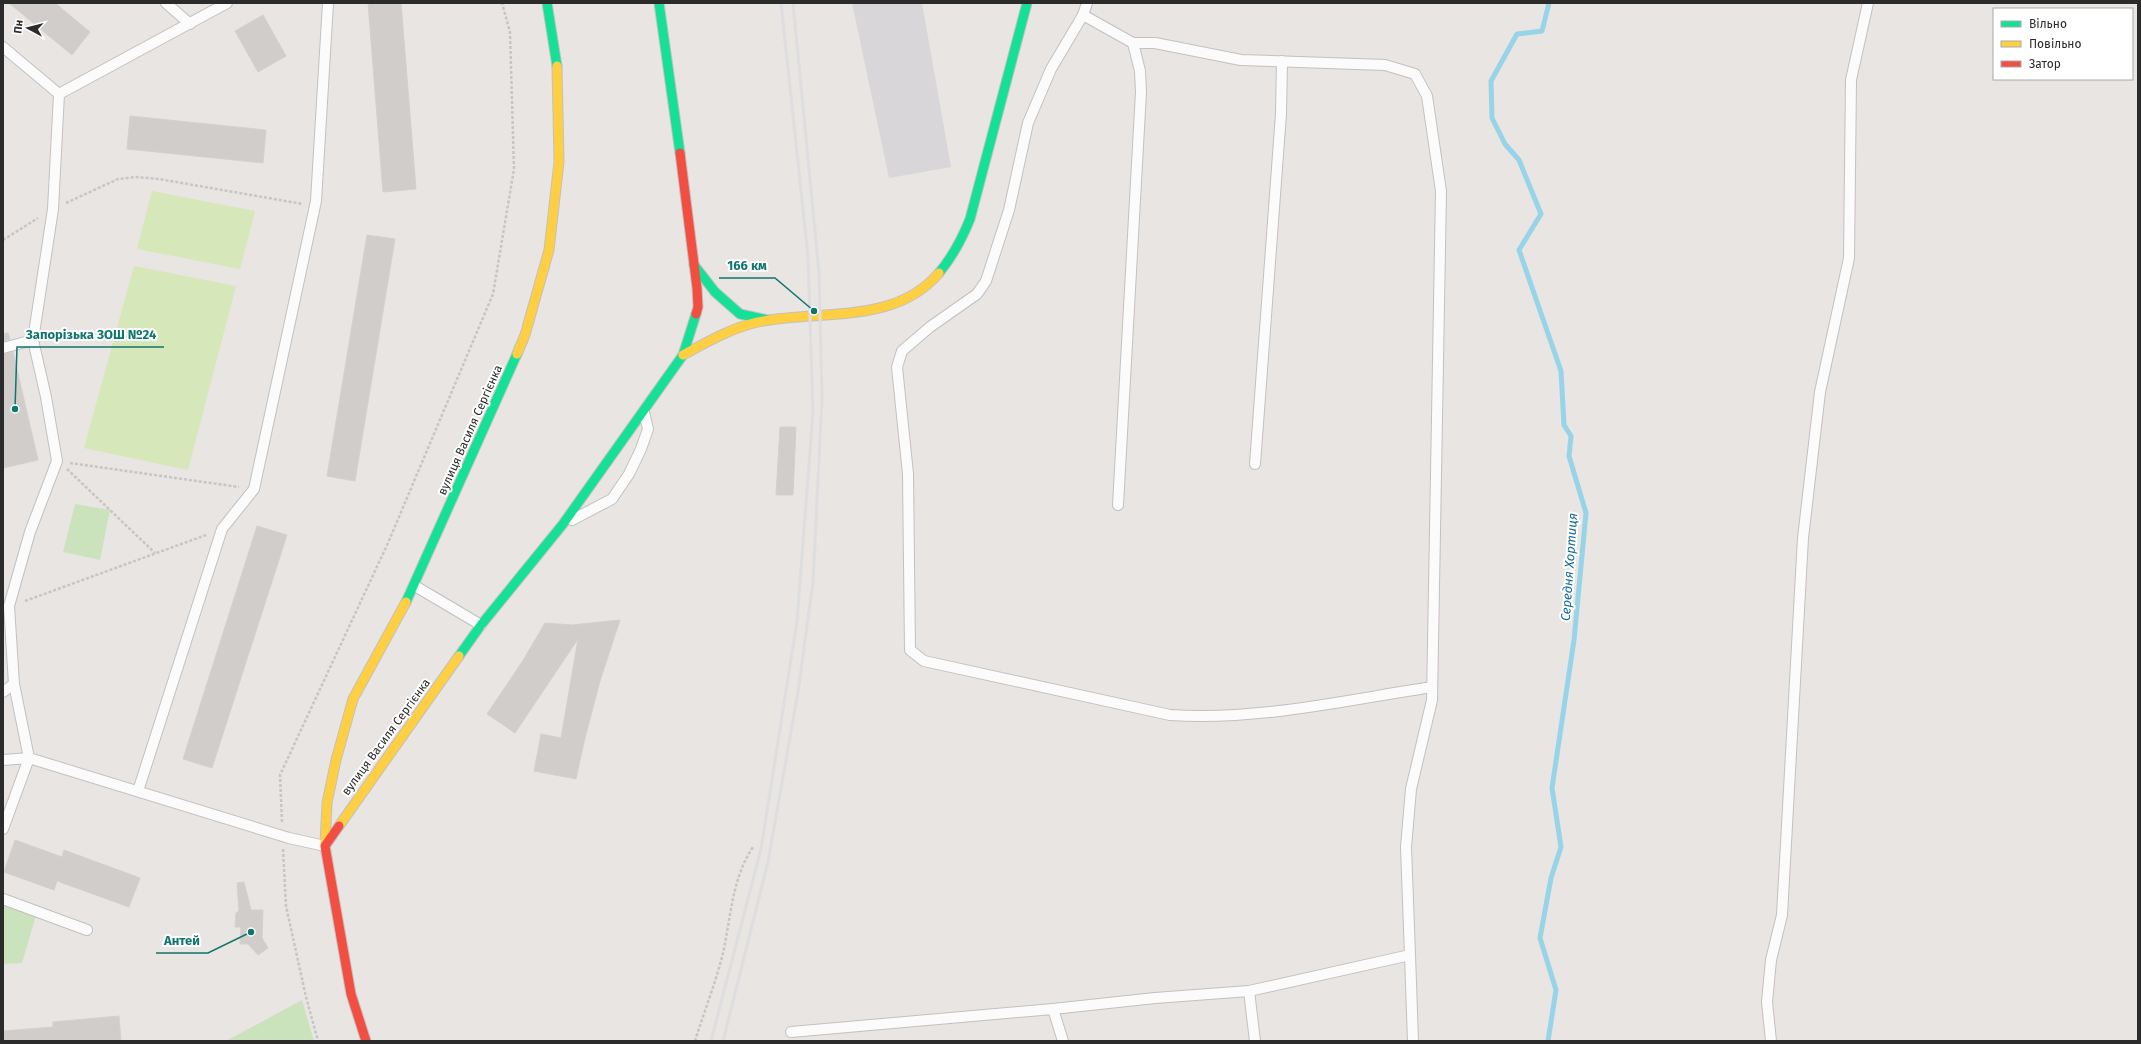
<svg xmlns="http://www.w3.org/2000/svg" width="2141" height="1044" viewBox="0 0 2141 1044" font-family="'Fira Sans',sans-serif">
  <style>
    .industrial { fill: #d9d6d9 }
    .green { fill: #cbe3bc }
    .pitch { fill: #d6e7b9 }
    .lines { fill: none; stroke-linecap: round; stroke-linejoin: round }
    .stream { stroke: #97d4e8; stroke-width: 5 }
    .building { fill: #d0cdcb; stroke: #d3d1ce }
    .lane-casing { stroke: #c2c1c2; stroke-width: 12 }
    .fast-casing { stroke: #c2c1c2; stroke-width: 11 }
    .slow-casing { stroke: #c2c1c2; stroke-width: 11 }
    .jam-casing { stroke: #c2c1c2; stroke-width: 11 }
    .path { stroke: #c6c6c6; stroke-width: 2.5; stroke-dasharray: 3 2; stroke-linecap: butt }
    .lane { stroke: #fcfbfb; stroke-width: 10 }
    .fast { stroke: #16e098; stroke-width: 9 }
    .slow { stroke: #ffcf43; stroke-width: 9 }
    .jam { stroke: #f24e42; stroke-width: 9 }
    .rail { stroke: #dedddf; stroke-width: 3 }
    .labels { text-anchor: middle; dominant-baseline: central; stroke-width: 4; stroke-linejoin: round; paint-order: stroke }
    .street-label { font-size: 12px; fill: #2b2b2b; stroke: #fff }
    .water-label { font-size: 13px; font-style: italic; fill: #116b99; stroke: #fff }
    .leader { fill: none; stroke: #0f766e; stroke-width: 1.5 }
    .callout-dot { fill: #0f766e; stroke: #fff; stroke-width: 1.5 }
    .callout-label { font-size: 13px; text-anchor: middle; font-weight: bold; fill: #0f766e; stroke: #fff; stroke-width: 4; stroke-linejoin: round; paint-order: stroke }
  </style>
  <rect width="100%" height="100%" fill="#e8e5e2"/>
  <!-- industrial -->
  <polygon class="industrial" points="852,3 922,3 951,167 889,178"/>
  <!-- green -->
  <g class="green">
    <polygon points="75,504 110,510 100,560 63,552"/>
    <polygon points="3,899 37,912 22,963 3,964"/>
    <polygon points="302,1000 314,1041 226,1041"/>
  </g>
  <!-- pitch -->
  <g class="pitch">
    <polygon points="152,191 255,211 240,269 137,249"/>
    <polygon points="134,266 236,286 188,470 84,448"/>
  </g>
  <g class="lines">
    <!-- stream -->
    <polyline class="stream" points="1548,1041 1556,990 1540,938 1551,878 1561,847 1552,788 1574,640 1586,513 1569,456 1571,436 1564,425 1561,371 1519,250 1541,214 1519,160 1505,144 1492,118 1491,81 1517,34 1542,31 1549,3"/>
  </g>
  <!-- building -->
  <g class="building">
    <polygon points="9,3 55,3 90,32 72,55"/>
    <polygon points="368,3 401,3 416,189 383,192"/>
    <polygon points="263,15 286,56 258,72 235,31"/>
    <polygon points="130,116 266,130 263,163 127,149"/>
    <polygon points="367,235 395,239 355,481 327,476"/>
    <polygon points="8,333 10,339 3,341 3,334"/>
    <polygon points="13,352 38,460 3,468 3,354"/>
    <polygon points="780,427 796,427 793,495 776,495"/>
    <polygon points="257,526 287,535 212,768 183,759"/>
    <polygon points="620,620 600,681 584,742 576,779 534,771 541,734 561,738 578,639 515,733 487,714 522,662 545,623 572,625"/>
    <polygon points="15,840 62,857 64,850 140,878 129,907 57,881 54,890 4,872"/>
    <polygon points="244,882 251,910 263,910 262,938 268,948 258,955 248,944 240,944 241,927 235,927 236,913 239,911 237,883"/>
    <polygon points="119,1016 121,1041 3,1041 3,1031 53,1027 53,1022"/>
  </g>
  <g class="lines">
    <!-- lane casing -->
    <g class="lane-casing">
      <g id="lane">
        <polyline points="166,3 190,24"/>
        <path d="M1087,3L1083,15L1051,69L1028,123L1009,210L986,281L977,294L930,327L902,351L897,367L908,474L910,650L924,661L1170,715C1257,721 1346,700 1432,687"/>
        <polyline points="3,47 59,94"/>
        <polyline points="3,348 33,340"/>
        <polyline points="1255,464 1281,114 1282,61"/>
        <polyline points="1118,505 1141,92 1140,71 1133,43"/>
        <polyline points="572,520 612,499 629,474 641,449 648,429 644,412"/>
        <polyline points="415,586 481,625"/>
        <polyline points="3,692 14,684"/>
        <polyline points="3,760 29,758 289,838 325,846"/>
        <polyline points="138,791 222,529 254,489 316,201 328,3"/>
        <polyline points="3,829 29,758 14,684 9,606 30,532 57,461 46,397 33,340 53,209 59,94 227,3"/>
        <polyline points="3,899 87,930"/>
        <polyline points="1410,955 1413,1041"/>
        <polyline points="1249,991 1255,1041"/>
        <polyline points="791,1032 1053,1009"/>
        <polyline points="1063,1041 1053,1009 1155,998 1249,991 1410,955 1406,847 1411,789 1432,700 1441,191 1427,96 1415,74 1385,65 1241,60 1155,43 1133,43 1083,15"/>
        <polyline points="1771,1041 1767,1002 1771,960 1782,915 1803,538 1820,392 1849,258 1851,80 1868,3"/>
      </g>
    </g>
    <!-- fast casing -->
    <g class="fast-casing">
      <g id="fast">
        <polyline points="547,3 557,66"/>
        <polyline points="659,3 680,153"/>
        <polyline points="694,265 715,292 740,314 768,320"/>
        <path d="M939,273C953,256 962,239 970,219L1027,3"/>
        <polyline points="406,602 517,354"/>
        <polyline points="459,656 481,625 563,524 683,355 696,314"/>
      </g>
    </g>
    <!-- slow casing -->
    <g class="slow-casing">
      <g id="slow">
        <polyline points="517,354 525,335 549,250 559,162 557,66"/>
        <path d="M683,355C707,342 731,328 758,322C818,309 894,326 939,273"/>
        <polyline points="339,826 459,656"/>
        <polyline points="325,845 327,803 336,760 353,699 406,602"/>
      </g>
    </g>
    <!-- jam casing -->
    <g class="jam-casing">
      <g id="jam">
        <polyline points="680,153 697,288 698,307 696,314"/>
        <polyline points="339,826 325,846 351,994 366,1041"/>
      </g>
    </g>
    <!-- path -->
    <g class="path">
      <polyline points="66,203 118,179 136,177 159,179 303,204"/>
      <polyline points="3,240 38,218"/>
      <polyline points="70,463 239,487"/>
      <polyline points="67,469 155,553"/>
      <polyline points="25,601 206,535"/>
      <polyline points="282,822 280,775 388,543 493,294 514,169 510,32 502,3"/>
      <polyline points="283,849 286,906 306,997 318,1041"/>
      <path d="M695,1041C704,1012 716,982 723,953C731,917 732,878 753,847"/>
    </g>
    <!-- lane -->
    <use href="#lane" class="lane"/>
    <!-- fast -->
    <use href="#fast" class="fast"/>
    <!-- slow -->
    <use href="#slow" class="slow"/>
    <!-- jam -->
    <use href="#jam" class="jam"/>
    <!-- rail -->
    <g class="rail">
      <polyline points="711,1041 761,849 797,621 813,413 808,256 781,3"/>
      <polyline points="723,1041 768,862 798,692 813,582 822,398 819,273 793,3"/>
    </g>
  </g>
  <g class="labels">
    <!-- street labels -->
    <g class="street-label">
      <text transform="translate(470 430) rotate(-66)">вулиця Василя Сергієнка</text>
      <text transform="translate(386 737) rotate(-54)">вулиця Василя Сергієнка</text>
    </g>
    <!-- water labels -->
    <g class="water-label">
      <text transform="translate(1569 567) rotate(-86)">Середня Хортиця</text>
    </g>
  </g>
  <!-- callouts -->
  <path class="leader" d="M814 311L775 278H719M15 409L17 347H164M251 932L208 953H156"/>
  <g class="callout-dot">
    <circle cx="814" cy="311" r="4"/>
    <circle cx="15" cy="409" r="4"/>
    <circle cx="251" cy="932" r="4"/>
  </g>
  <g class="callout-label">
    <text x="747" y="270">166 км</text>
    <text x="91" y="339">Запорізька ЗОШ №24</text>
    <text x="182" y="945">Антей</text>
  </g>
  <!-- border -->
  <rect width="2141" height="1044" fill="none" stroke="#2b2b2b" stroke-width="8"/>
  <!-- legend -->
  <rect x="1993" y="8" width="140" height="72" fill="#ffffff" stroke="#aaaaaa"/>
  <rect x="2001" y="21" width="20" height="6" fill="#16e098" stroke="#aaaaaa"/>
  <text x="2029" y="28" font-size="12" fill="#2b2b2b">Вільно</text>
  <rect x="2001" y="41" width="20" height="6" fill="#ffcf43" stroke="#aaaaaa"/>
  <text x="2029" y="48" font-size="12" fill="#2b2b2b">Повільно</text>
  <rect x="2001" y="61" width="20" height="6" fill="#f24e42" stroke="#aaaaaa"/>
  <text x="2029" y="68" font-size="12" fill="#2b2b2b">Затор</text>
  <!-- north arrow -->
  <g transform="translate(28 28) rotate(277)" stroke="#ffffff" stroke-width="3" paint-order="stroke">
  <path d="M0-3L7 15L0 10L-7 15Z" fill="#2b2b2b"/>
  <text y="-6" font-size="11" font-weight="bold" text-anchor="middle" fill="#2b2b2b">Пн</text>
  </g>
</svg>
